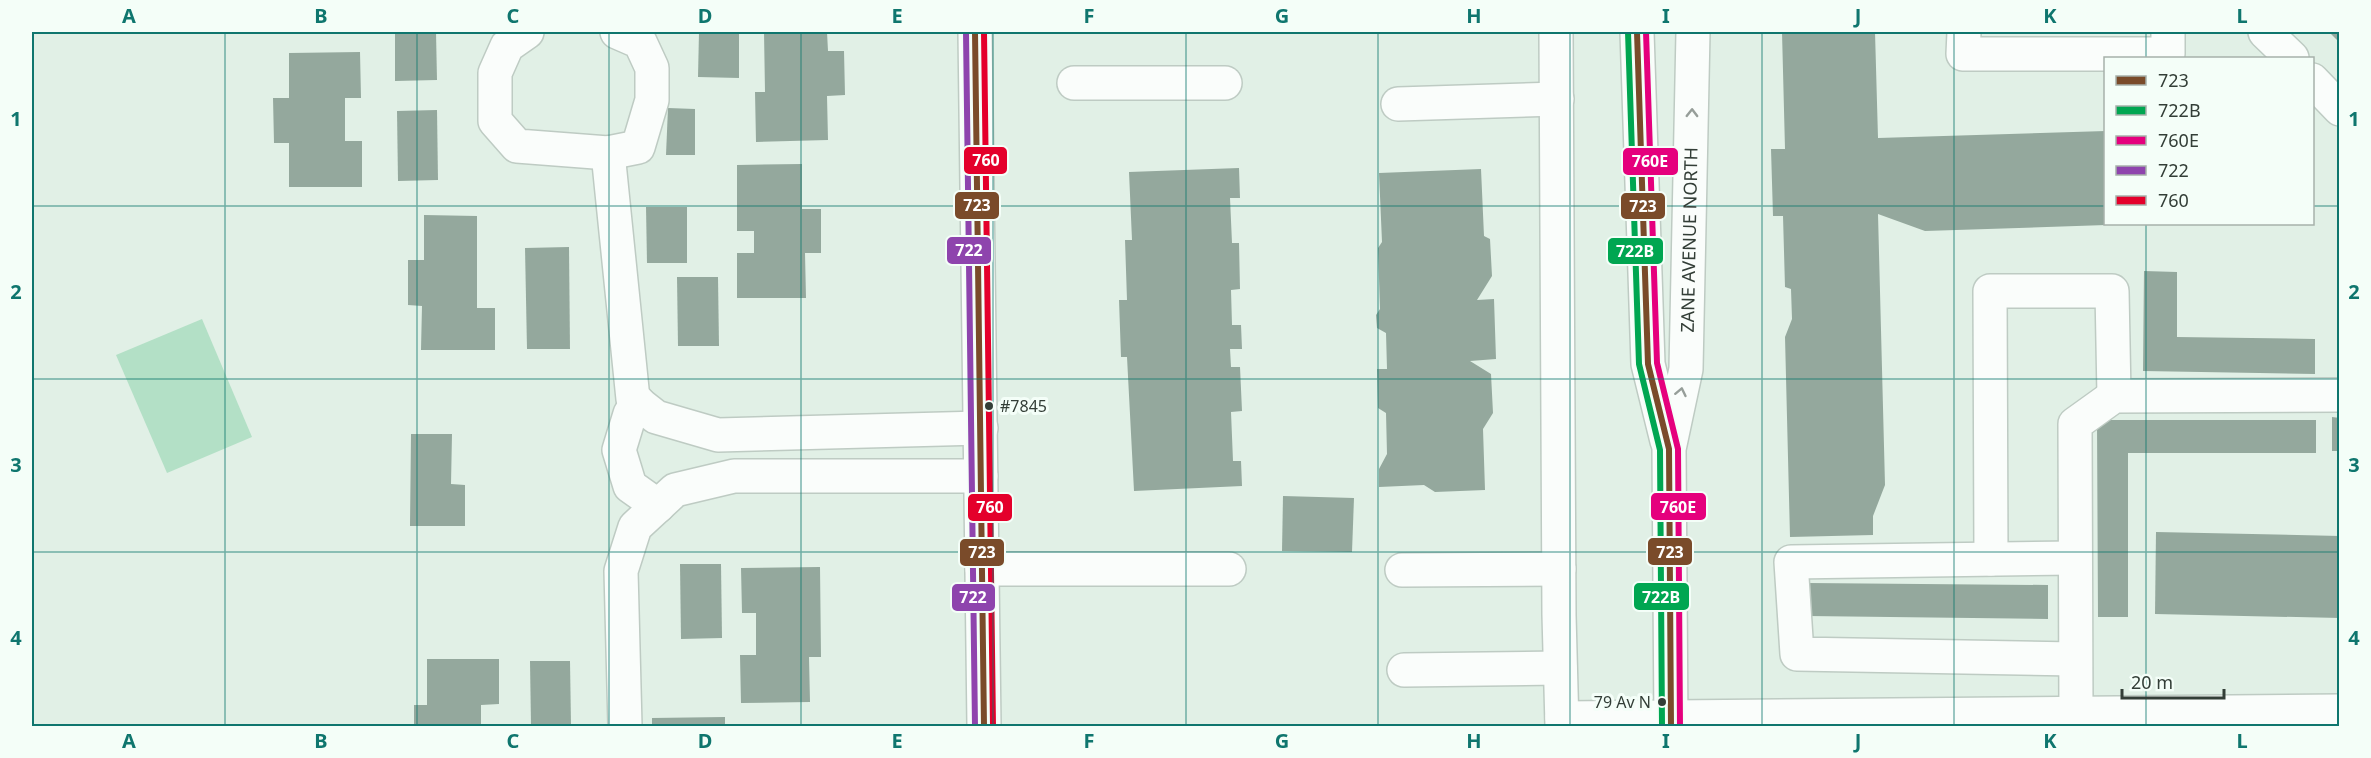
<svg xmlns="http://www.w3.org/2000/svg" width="2371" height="758" viewBox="0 0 2371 758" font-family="'Noto Sans',sans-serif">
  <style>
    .green { fill: #b3e0c6 }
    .building { fill: #94a89d }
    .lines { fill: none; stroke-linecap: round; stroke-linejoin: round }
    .minor-casing { stroke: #becbc3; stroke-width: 36 }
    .major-casing { stroke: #becbc3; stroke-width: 36 }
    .minor { stroke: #fafdfb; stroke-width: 33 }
    .major { stroke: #fafdfb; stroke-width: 33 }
    .bus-1-casing { stroke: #f4fef8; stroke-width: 10 }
    .bus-2-casing { stroke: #f4fef8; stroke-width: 10 }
    .bus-3-casing { stroke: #f4fef8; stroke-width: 10 }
    .bus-4-casing { stroke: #f4fef8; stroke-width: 10 }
    .bus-5-casing { stroke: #f4fef8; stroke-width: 10 }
    .bus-1 { stroke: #7a4b2a; stroke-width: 6 }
    .bus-2 { stroke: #00a651; stroke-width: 6 }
    .bus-3 { stroke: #e5007d; stroke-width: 6 }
    .bus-4 { stroke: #8e44ad; stroke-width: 6 }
    .bus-5 { stroke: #e4002b; stroke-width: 6 }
    .oneway { stroke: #969e99 }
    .grid { fill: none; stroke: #0f766e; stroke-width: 1.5; stroke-opacity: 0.55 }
    .bus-dot { fill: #333e37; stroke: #f4fef8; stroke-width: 2 }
    .labels { text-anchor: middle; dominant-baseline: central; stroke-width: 6; stroke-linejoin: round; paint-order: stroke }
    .bus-label { font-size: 16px; fill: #333e37; stroke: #f4fef8; text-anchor: start }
    .street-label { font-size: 18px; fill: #333e37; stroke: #f4fef8 }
    .line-badge { stroke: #f4fef8; stroke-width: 2 }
    .badge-label { font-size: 16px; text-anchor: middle; font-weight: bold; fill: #fff }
    .neatline { fill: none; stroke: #0f766e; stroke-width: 2 }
    .grid-label { font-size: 20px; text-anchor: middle; font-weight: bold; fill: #0f766e }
  </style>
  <rect width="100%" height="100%" fill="#e1f0e6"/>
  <!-- green -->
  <polygon class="green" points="202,319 252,437 167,473 116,355"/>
  <!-- building -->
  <g class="building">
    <polygon points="395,32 436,32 437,80 395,81"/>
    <polygon points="699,32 739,32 739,78 698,77"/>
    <polygon points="764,32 827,32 828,51 844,51 845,95 827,96 828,140 756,142 755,92 765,92"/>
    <polygon points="1782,32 1875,32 1878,138 2106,131 2106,225 1925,231 1878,214 1885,485 1873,516 1873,535 1790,537 1785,337 1792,319 1791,289 1785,287 1783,216 1773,216 1771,149 1785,149"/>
    <polygon points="2329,32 2340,32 2340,43"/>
    <polygon points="360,52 361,98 345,98 345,141 362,141 362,187 289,187 289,143 274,143 273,98 289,98 289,53"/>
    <polygon points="668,108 695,109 695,155 666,155"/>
    <polygon points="437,110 438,180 398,181 397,111"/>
    <polygon points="802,164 802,209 821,209 821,253 805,253 806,298 737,298 737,253 754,253 754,231 737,231 737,165"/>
    <polygon points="1239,168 1240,198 1230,198 1232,243 1239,243 1240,289 1231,290 1232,325 1241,325 1242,349 1230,349 1231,367 1240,367 1242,411 1231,412 1233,461 1241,461 1242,486 1134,491 1127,357 1121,357 1119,300 1127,300 1125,240 1132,240 1129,172"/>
    <polygon points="1481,169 1484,236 1490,239 1492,276 1477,300 1494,299 1496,359 1470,361 1491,374 1493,413 1483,429 1485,490 1435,492 1424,485 1379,487 1379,469 1387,454 1386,413 1378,408 1377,369 1387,369 1386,333 1377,328 1376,315 1380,309 1378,248 1382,242 1379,173"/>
    <polygon points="646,207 687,207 687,263 647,263"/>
    <polygon points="424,215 477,216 477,308 495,308 495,350 421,350 422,306 408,305 408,260 424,260"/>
    <polygon points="569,247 570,349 527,349 525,248"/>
    <polygon points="2144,271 2177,272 2177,337 2315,339 2315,374 2143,371"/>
    <polygon points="677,277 718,277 719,346 678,346"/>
    <polygon points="2332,417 2340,418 2340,451 2332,451"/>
    <polygon points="2097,420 2316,420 2316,453 2128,453 2128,617 2098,617"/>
    <polygon points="411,434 452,434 451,484 465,485 465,526 410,526"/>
    <polygon points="1283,496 1354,498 1352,552 1282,551"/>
    <polygon points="2156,532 2340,536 2340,618 2155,614"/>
    <polygon points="680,564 721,564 722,638 681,639"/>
    <polygon points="820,567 821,657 809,657 810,702 741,703 740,655 756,655 756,613 742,613 741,568"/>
    <polygon points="1808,583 2048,585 2048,619 1808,616"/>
    <polygon points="427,659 499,659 499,704 481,705 481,726 414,726 414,705 427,705"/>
    <polygon points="530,661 570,661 571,726 531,726"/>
    <polygon points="725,717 725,726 652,726 652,718"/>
  </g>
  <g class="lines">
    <!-- minor casing -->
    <g class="minor-casing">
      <g id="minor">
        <polyline points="527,32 507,46 495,73 495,121 517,146 608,153 638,147 652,100 652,68 640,42 617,32"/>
        <polyline points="975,32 984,726"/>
        <polyline points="1556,32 1559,615 1562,726"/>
        <polyline points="1964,32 1963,54 2168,54 2168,32"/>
        <polyline points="2265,32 2292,58"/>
        <polyline points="2312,80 2340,109"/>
        <polyline points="1074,83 1225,83"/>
        <polyline points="1398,104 1557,99"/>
        <polyline points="608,153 633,399 656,417 718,435 981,428"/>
        <polyline points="638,402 630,414 619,450 630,486 658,506"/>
        <polyline points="2074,558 1791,562 1797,654 2075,659"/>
        <polyline points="1991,559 1990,291 2112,291 2114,396"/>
        <polyline points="982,569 1229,569"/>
        <polyline points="1402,570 1559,569"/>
        <polyline points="1404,670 1560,668"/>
        <polyline points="2076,713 2075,424 2114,396 2340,395"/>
        <polyline points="1562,718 2340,711"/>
        <polyline points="625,726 621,571 635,527 675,490 734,476 981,476"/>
      </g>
    </g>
    <!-- major casing -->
    <g class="major-casing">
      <g id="major">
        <polyline points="1637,32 1648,364 1667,441"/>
        <path id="s1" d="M1671,726L1669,449L1686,369L1693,32"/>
      </g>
    </g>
    <!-- minor -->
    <use href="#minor" class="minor"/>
    <!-- major -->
    <use href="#major" class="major"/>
    <!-- bus-1 casing -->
    <g class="bus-1-casing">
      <g id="bus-1">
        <polyline points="975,32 984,726"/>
        <polyline points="1637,32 1648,364 1669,449 1671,726"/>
      </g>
    </g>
    <!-- bus-2 casing -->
    <g class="bus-2-casing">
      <polyline id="bus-2" points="1628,32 1639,364 1660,450 1662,726"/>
    </g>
    <!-- bus-3 casing -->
    <g class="bus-3-casing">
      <polyline id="bus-3" points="1646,32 1657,363 1678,449 1680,726"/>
    </g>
    <!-- bus-4 casing -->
    <g class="bus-4-casing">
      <polyline id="bus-4" points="966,32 975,726"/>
    </g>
    <!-- bus-5 casing -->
    <g class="bus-5-casing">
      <polyline id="bus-5" points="984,32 993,726"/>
    </g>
    <!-- bus-1 -->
    <use href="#bus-1" class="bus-1"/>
    <!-- bus-2 -->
    <use href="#bus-2" class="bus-2"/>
    <!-- bus-3 -->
    <use href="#bus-3" class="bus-3"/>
    <!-- bus-4 -->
    <use href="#bus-4" class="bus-4"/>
    <!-- bus-5 -->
    <use href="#bus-5" class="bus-5"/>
  </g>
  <!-- one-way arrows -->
  <defs><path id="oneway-chevron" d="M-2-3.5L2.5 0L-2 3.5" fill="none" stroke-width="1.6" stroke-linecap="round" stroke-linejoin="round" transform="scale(1.5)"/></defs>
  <g class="oneway">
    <use href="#oneway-chevron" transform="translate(1692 113) rotate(-89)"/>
    <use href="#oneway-chevron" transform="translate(1681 392) rotate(-78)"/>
  </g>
  <!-- grid -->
  <path class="grid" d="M225,32V726M417,32V726M609,32V726M801,32V726M993,32V726M1186,32V726M1378,32V726M1570,32V726M1762,32V726M1954,32V726M2146,32V58M32,206H2106M2312,206H2340M2146,224V726M32,379H2340M32,552H2340"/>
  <!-- markers -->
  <g class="bus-dot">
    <circle cx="989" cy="406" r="5"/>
    <circle cx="1662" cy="702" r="5"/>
  </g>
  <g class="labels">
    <!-- bus labels -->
    <g class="bus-label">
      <text x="1000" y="406">#7845</text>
      <text x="1651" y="702" text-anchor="end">79 Av N</text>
    </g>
    <!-- street labels -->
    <g class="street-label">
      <text stroke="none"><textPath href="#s1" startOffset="488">ZANE AVENUE NORTH</textPath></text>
    </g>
  </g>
  <g class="line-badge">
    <rect x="963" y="146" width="45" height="29" rx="6" fill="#e4002b"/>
    <rect x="1622" y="147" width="57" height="29" rx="6" fill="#e5007d"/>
    <rect x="954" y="191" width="46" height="29" rx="6" fill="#7a4b2a"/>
    <rect x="1620" y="192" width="46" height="28" rx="6" fill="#7a4b2a"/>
    <rect x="946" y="236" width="46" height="29" rx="6" fill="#8e44ad"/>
    <rect x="1607" y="237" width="57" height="28" rx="6" fill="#00a651"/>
    <rect x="1650" y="492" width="57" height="29" rx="6" fill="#e5007d"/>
    <rect x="967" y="493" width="46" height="29" rx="6" fill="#e4002b"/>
    <rect x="1647" y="537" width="46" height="29" rx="6" fill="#7a4b2a"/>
    <rect x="959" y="538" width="46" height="29" rx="6" fill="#7a4b2a"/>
    <rect x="1633" y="582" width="57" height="29" rx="6" fill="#00a651"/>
    <rect x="951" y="583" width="45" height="29" rx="6" fill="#8e44ad"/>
  </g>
  <g class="badge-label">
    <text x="986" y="166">760</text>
    <text x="1650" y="167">760E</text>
    <text x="977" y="211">723</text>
    <text x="1643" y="212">723</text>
    <text x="969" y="256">722</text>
    <text x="1635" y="257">722B</text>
    <text x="1678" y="513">760E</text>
    <text x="990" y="513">760</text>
    <text x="1670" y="558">723</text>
    <text x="982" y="558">723</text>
    <text x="1661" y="603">722B</text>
    <text x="973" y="603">722</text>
  </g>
  <!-- border -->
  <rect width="2371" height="758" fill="none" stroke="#f4fef8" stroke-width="66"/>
  <!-- legend -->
  <rect x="2104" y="57" width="210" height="168" fill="#f4fef8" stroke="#a7b1ab" stroke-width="1.5"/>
  <rect x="2116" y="76" width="30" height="9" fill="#7a4b2a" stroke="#a7b1ab" stroke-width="1.5"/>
  <text x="2158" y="87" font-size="18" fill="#333e37">723</text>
  <rect x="2116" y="106" width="30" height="9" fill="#00a651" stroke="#a7b1ab" stroke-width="1.5"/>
  <text x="2158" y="117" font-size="18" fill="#333e37">722B</text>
  <rect x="2116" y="136" width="30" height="9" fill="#e5007d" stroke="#a7b1ab" stroke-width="1.5"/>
  <text x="2158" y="147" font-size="18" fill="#333e37">760E</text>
  <rect x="2116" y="166" width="30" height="9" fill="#8e44ad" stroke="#a7b1ab" stroke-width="1.5"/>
  <text x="2158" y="177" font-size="18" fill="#333e37">722</text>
  <rect x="2116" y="196" width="30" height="9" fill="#e4002b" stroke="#a7b1ab" stroke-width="1.5"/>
  <text x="2158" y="207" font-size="18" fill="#333e37">760</text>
  <!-- scale -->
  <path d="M2122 689v9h102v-9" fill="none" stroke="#333e37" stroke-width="3"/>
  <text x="2131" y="689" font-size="18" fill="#333e37" stroke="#f4fef8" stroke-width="4.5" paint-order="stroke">20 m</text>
  <rect x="33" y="33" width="2305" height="692" class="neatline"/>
  <g class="grid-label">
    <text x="129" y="23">A</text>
    <text x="321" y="23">B</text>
    <text x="513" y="23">C</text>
    <text x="705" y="23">D</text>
    <text x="897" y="23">E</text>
    <text x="1089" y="23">F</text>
    <text x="1282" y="23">G</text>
    <text x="1474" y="23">H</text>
    <text x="1666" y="23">I</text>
    <text x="1858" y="23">J</text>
    <text x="2050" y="23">K</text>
    <text x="2242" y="23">L</text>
    <text x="16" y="126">1</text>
    <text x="2354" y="126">1</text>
    <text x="16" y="299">2</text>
    <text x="2354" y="299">2</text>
    <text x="16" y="472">3</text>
    <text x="2354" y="472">3</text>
    <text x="16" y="645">4</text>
    <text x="2354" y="645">4</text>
    <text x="129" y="748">A</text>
    <text x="321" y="748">B</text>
    <text x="513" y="748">C</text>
    <text x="705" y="748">D</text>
    <text x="897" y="748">E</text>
    <text x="1089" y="748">F</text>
    <text x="1282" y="748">G</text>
    <text x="1474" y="748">H</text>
    <text x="1666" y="748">I</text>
    <text x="1858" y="748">J</text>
    <text x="2050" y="748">K</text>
    <text x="2242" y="748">L</text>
  </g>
</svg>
